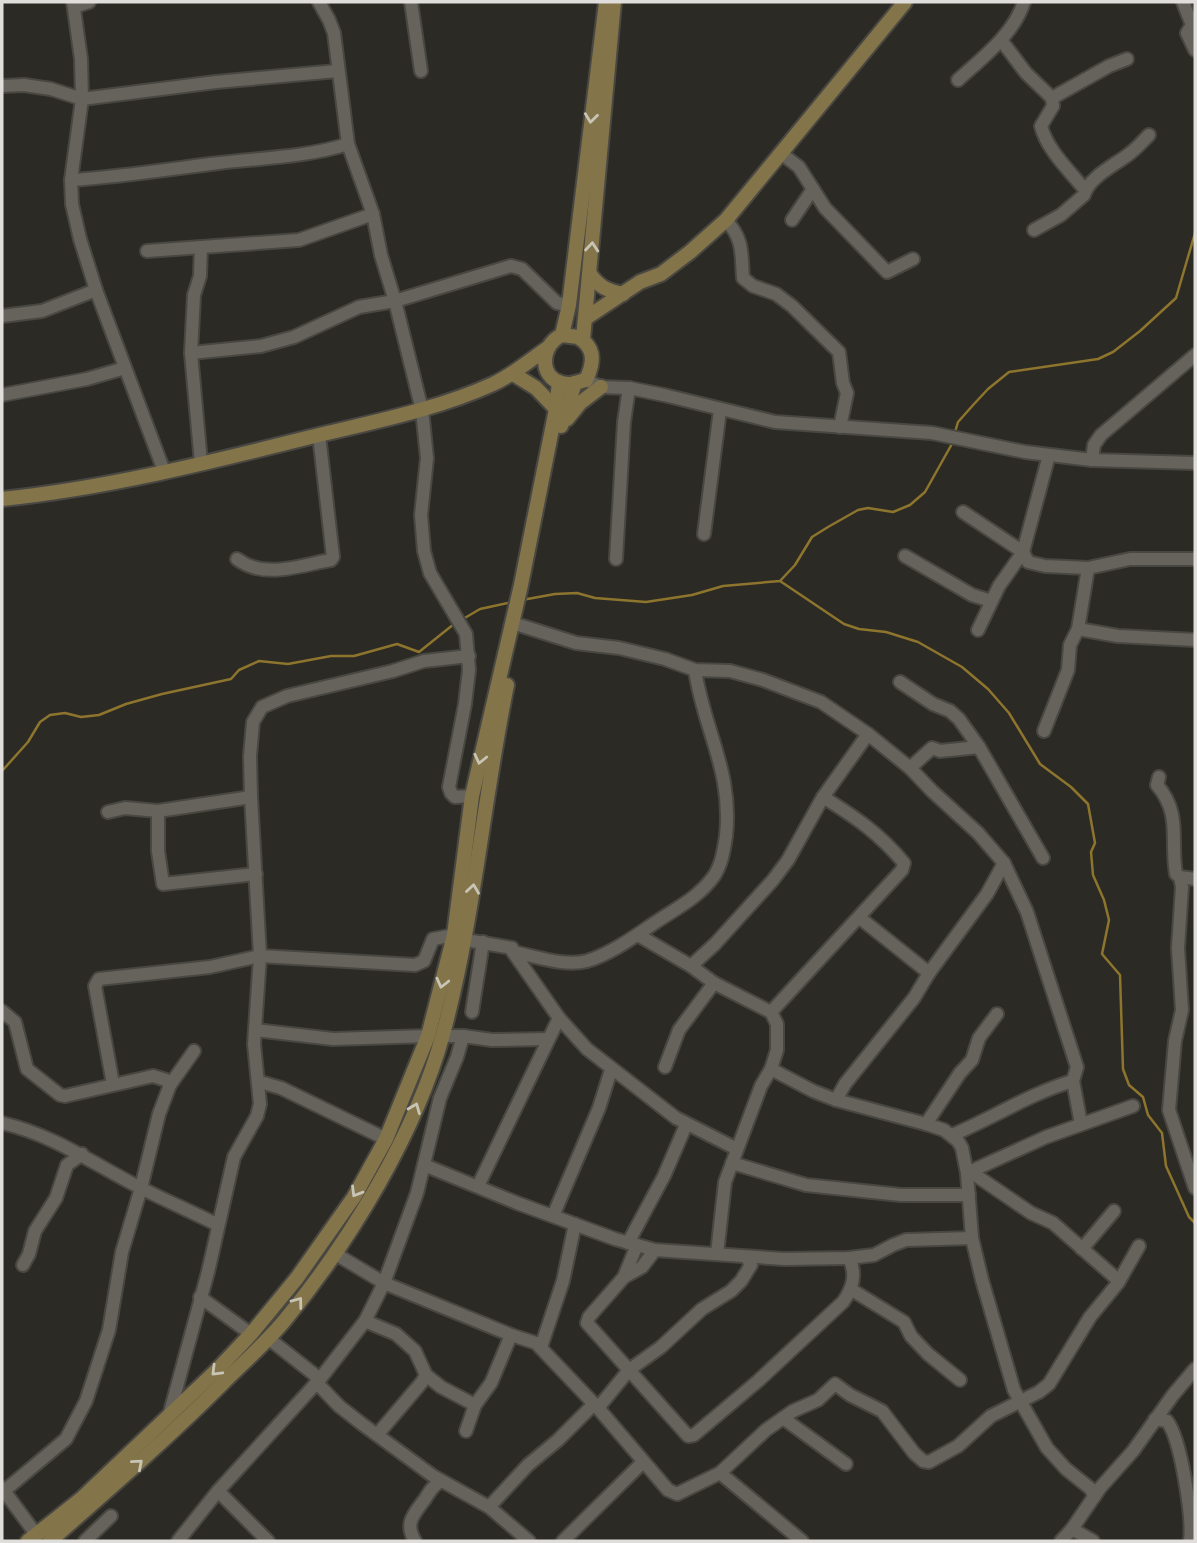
<svg xmlns="http://www.w3.org/2000/svg" width="1197" height="1543" viewBox="0 0 1197 1543" font-family="'Exo 2',sans-serif">
  <style>
    .lines { fill: none; stroke-linecap: round; stroke-linejoin: round }
    .stream { stroke: #8d752e; stroke-width: 2.5 }
    .minor-casing { stroke: #494742; stroke-width: 16 }
    .major-casing { stroke: #494742; stroke-width: 18 }
    .minor { stroke: #66635d; stroke-width: 12 }
    .major { stroke: #837449; stroke-width: 14 }
    .oneway { stroke: #c8c4b6 }
  </style>
  <rect width="100%" height="100%" fill="#2c2a24"/>
  <g class="lines">
    <!-- stream -->
    <g class="stream">
      <polyline points="955,432 958,422 974,404 988,389 1009,372 1098,359 1113,352 1140,331 1176,298 1195,233"/>
      <polyline points="780,581 844,624 859,629 886,632 918,642 962,667 988,689 1009,713 1040,764 1071,787 1088,804 1095,843 1091,852 1093,875 1104,900 1109,920 1102,954 1120,975 1123,1069 1129,1085 1143,1097 1148,1115 1162,1133 1166,1166 1189,1217 1195,1223"/>
      <polyline points="522,600 555,594 577,593 595,598 646,602 692,595 723,586 780,581 795,565 812,537 828,527 858,510 868,508 893,512 910,505 925,492 953,442"/>
      <polyline points="463,619 480,609 512,602"/>
      <polyline points="2,771 28,742 40,722 50,715 65,713 81,717 99,715 126,704 162,694 231,679 239,670 259,661 288,664 331,656 354,656 397,644 419,652 454,624"/>
    </g>
    <!-- minor casing -->
    <g class="minor-casing">
      <g id="minor">
        <polyline points="73,2 81,59 82,99 71,180 72,204 80,239 96,290 164,471"/>
        <polyline points="319,2 329,20 334,33 348,144 373,214 381,255 395,301 422,410 427,458 421,515 424,551 430,573 466,634 469,670 465,704 449,787 451,793 455,797 472,796"/>
        <polyline points="411,2 421,71"/>
        <polyline points="1183,2 1192,25 1187,33 1195,50"/>
        <polyline points="74,7 89,2"/>
        <path d="M1001,40L1026,73L1052,98L1053,106L1041,126C1047,150 1069,170 1085,190"/>
        <path d="M958,80C982,58 1014,34 1024,2"/>
        <polyline points="2,86 24,85 51,89 82,99 216,82 337,71"/>
        <polyline points="1052,98 1109,66 1127,59"/>
        <polyline points="782,154 799,167 825,208 887,272 913,259"/>
        <path d="M71,180C118,177 164,170 210,164C255,158 304,158 348,144"/>
        <path d="M726,220C744,240 741,253 743,278L753,286L776,294L792,306L839,352L843,383L847,393L840,427"/>
        <polyline points="792,220 813,189"/>
        <path d="M1034,230L1061,215L1084,195C1089,177 1115,165 1129,154C1136,149 1142,142 1149,135"/>
        <polyline points="147,251 299,240 373,214"/>
        <polyline points="2,316 42,311 96,290"/>
        <polyline points="191,353 261,346 294,337 359,307 395,301 511,266 522,269 557,303 569,305"/>
        <polyline points="592,383 601,387 629,388 664,395 775,422 932,433 1025,452 1092,460 1195,463"/>
        <polyline points="2,395 87,379 125,368"/>
        <polyline points="1092,460 1094,445 1101,435 1195,355"/>
        <polyline points="201,463 191,353 194,295 200,276 201,247"/>
        <polyline points="963,512 1023,552 1028,562 1045,566 1088,568 1130,559 1195,559"/>
        <polyline points="704,534 720,410"/>
        <polyline points="905,556 972,595 991,601"/>
        <path d="M237,559C265,580 300,565 331,560L333,557L319,435"/>
        <polyline points="616,559 624,422 629,388"/>
        <polyline points="519,625 576,643 619,648 665,659 695,670 730,671 763,680 821,702 868,734 910,768 932,791 978,833 1004,863 1027,912 1077,1067 1073,1081 1081,1124"/>
        <polyline points="1078,629 1118,636 1195,640"/>
        <polyline points="978,630 999,586 1023,552 1049,455"/>
        <polyline points="900,682 933,704 950,711 959,719 979,747 1043,858"/>
        <polyline points="1044,731 1068,670 1070,645 1078,629 1088,568"/>
        <polyline points="910,768 932,748 940,751 979,747"/>
        <path d="M1159,777L1157,785C1182,814 1170,840 1176,874L1180,877L1182,887L1178,948L1182,1010L1175,1041L1169,1110L1195,1188"/>
        <polyline points="158,811 158,851 163,884 256,874"/>
        <polyline points="108,812 125,808 158,811 251,797"/>
        <polyline points="1180,877 1195,879"/>
        <polyline points="860,918 929,973"/>
        <polyline points="638,935 691,966 714,983 771,1012 777,1024 777,1050 771,1069 761,1086 725,1182 717,1254"/>
        <polyline points="466,940 512,948 513,952 559,1018 587,1049 676,1118 737,1149"/>
        <path d="M513,952C535,956 564,967 587,961C611,954 635,936 656,922C677,908 699,897 714,876C722,864 724,849 726,836C733,771 704,731 695,670"/>
        <polyline points="691,966 715,944 773,880 788,860 823,797 868,734"/>
        <polyline points="2,1011 15,1022 27,1069 60,1095 65,1096 153,1076 166,1080 170,1085"/>
        <polyline points="472,1012 483,942"/>
        <path d="M771,1012L902,870L904,863C879,833 855,817 823,797"/>
        <polyline points="255,1030 333,1039 428,1036"/>
        <polyline points="442,1036 463,1036 492,1040 547,1039"/>
        <polyline points="665,1067 679,1030 714,983"/>
        <polyline points="771,1069 813,1091 836,1100 926,1124 944,1130 958,1141 962,1148 967,1173 972,1238 982,1280 1014,1390 1047,1448 1066,1469 1091,1489 1094,1497"/>
        <polyline points="260,1082 281,1088 386,1139"/>
        <polyline points="113,1084 95,986 99,979 210,967 260,956 415,965 424,961 433,939 454,935"/>
        <polyline points="836,1100 845,1084 914,998 929,973 987,894 1004,863"/>
        <path d="M2,1123C53,1135 89,1161 135,1185C162,1199 190,1211 218,1225"/>
        <polyline points="926,1124 960,1073 972,1060 979,1038 997,1014"/>
        <path d="M952,1135C993,1118 1031,1093 1073,1081"/>
        <polyline points="732,1163 806,1185 901,1195 969,1195"/>
        <polyline points="424,1165 517,1203 615,1239 655,1250 784,1259 849,1258 874,1255 893,1245 906,1240 972,1238"/>
        <polyline points="971,1172 1031,1213 1053,1223 1118,1280"/>
        <polyline points="967,1173 1046,1137 1133,1106"/>
        <polyline points="478,1186 559,1018"/>
        <polyline points="553,1216 599,1108 611,1070"/>
        <polyline points="628,1243 664,1176 686,1125"/>
        <polyline points="1082,1249 1114,1211"/>
        <path d="M655,1250L642,1267L624,1277L589,1317L587,1323L688,1436L694,1435L758,1381L843,1302C853,1288 857,1274 849,1258"/>
        <polyline points="334,1253 384,1283 511,1335 536,1343 598,1408 668,1490 677,1494 720,1473 766,1430 793,1411 818,1400 835,1384 850,1395 882,1411 914,1453 923,1461 929,1462 958,1446 991,1416 1039,1392 1049,1384 1090,1317 1118,1283 1139,1246"/>
        <polyline points="23,1265 29,1254 35,1231 56,1198 67,1165 82,1154"/>
        <polyline points="624,1277 637,1245"/>
        <polyline points="852,1290 904,1322 911,1336 928,1354 960,1380"/>
        <polyline points="200,1297 251,1334"/>
        <polyline points="365,1321 396,1334 415,1351 426,1375 441,1387 475,1405"/>
        <polyline points="268,1338 320,1379"/>
        <polyline points="541,1347 563,1281 575,1224"/>
        <polyline points="316,1382 339,1406 362,1424 433,1476 489,1507 529,1541"/>
        <polyline points="598,1408 629,1370 661,1347 702,1309 731,1291 741,1281 751,1265 747,1258"/>
        <polyline points="169,1416 208,1272 234,1157 257,1116 260,1104 254,1044 260,956 251,797 250,756 253,722 262,707 287,696 393,671 424,661 469,656"/>
        <polyline points="783,1418 846,1464"/>
        <path d="M1155,1419L1167,1421C1181,1439 1193,1518 1190,1541"/>
        <polyline points="466,1431 475,1405 491,1383 511,1335"/>
        <polyline points="377,1435 422,1382 426,1375"/>
        <polyline points="720,1473 802,1541"/>
        <polyline points="2,1488 41,1541"/>
        <polyline points="4,1491 66,1439 86,1401 109,1330 122,1252 141,1188 159,1114 170,1085 194,1051"/>
        <polyline points="218,1491 268,1541"/>
        <polyline points="489,1507 528,1465 558,1440 594,1404"/>
        <polyline points="1072,1529 1093,1541"/>
        <polyline points="85,1541 111,1516"/>
        <polyline points="178,1541 218,1491 320,1379 365,1321 384,1283 417,1193 440,1098 457,1057 463,1036"/>
        <path d="M415,1541C404,1523 414,1514 425,1499C430,1491 433,1486 441,1481"/>
        <polyline points="563,1541 643,1462"/>
        <polyline points="1061,1541 1072,1529 1100,1488 1133,1451 1173,1395 1195,1369"/>
      </g>
    </g>
    <!-- major casing -->
    <g class="major-casing">
      <g id="major">
        <path d="M590,274C599,287 608,291 623,294"/>
        <polyline points="586,318 640,282 661,274 690,252 726,220 905,2"/>
        <polyline points="562,335 569,305 606,2"/>
        <path d="M562,335L578,337C596,348 594,363 586,380C580,381 574,384 568,384C539,383 538,346 562,335Z"/>
        <polyline points="583,339 614,2"/>
        <polyline points="515,375 536,388 556,409"/>
        <polyline points="567,419 580,403 601,387"/>
        <polyline points="561,426 575,383"/>
        <path d="M2,499C109,488 215,461 319,435C377,421 438,409 493,384C511,376 529,361 546,349"/>
        <polyline points="28,1541 81,1499 217,1370 251,1334 297,1278 354,1197 386,1139 428,1036 454,935 472,796 521,585 556,409 559,382"/>
        <path d="M50,1541C108,1490 167,1439 222,1384C243,1363 266,1343 285,1320C350,1241 416,1133 443,1034C474,920 483,801 507,685"/>
      </g>
    </g>
    <!-- minor -->
    <use href="#minor" class="minor"/>
    <!-- major -->
    <use href="#major" class="major"/>
  </g>
  <!-- one-way arrows -->
  <defs><path id="oneway-chevron" d="M-2-3.5L2.5 0L-2 3.5" fill="none" stroke-width="1.6" stroke-linecap="round" stroke-linejoin="round" transform="scale(1.75)"/></defs>
  <g class="oneway">
    <use href="#oneway-chevron" transform="translate(591 118) rotate(97)"/>
    <use href="#oneway-chevron" transform="translate(592 247) rotate(-85)"/>
    <use href="#oneway-chevron" transform="translate(480 759) rotate(103)"/>
    <use href="#oneway-chevron" transform="translate(473 889) rotate(-82)"/>
    <use href="#oneway-chevron" transform="translate(442 983) rotate(104)"/>
    <use href="#oneway-chevron" transform="translate(415 1108) rotate(-68)"/>
    <use href="#oneway-chevron" transform="translate(356 1192) rotate(121)"/>
    <use href="#oneway-chevron" transform="translate(298 1302) rotate(-53)"/>
    <use href="#oneway-chevron" transform="translate(216 1371) rotate(135)"/>
    <use href="#oneway-chevron" transform="translate(138 1464) rotate(-41)"/>
  </g>
  <!-- border -->
  <rect width="1197" height="1543" fill="none" stroke="#dfdeda" stroke-width="7"/>
</svg>
